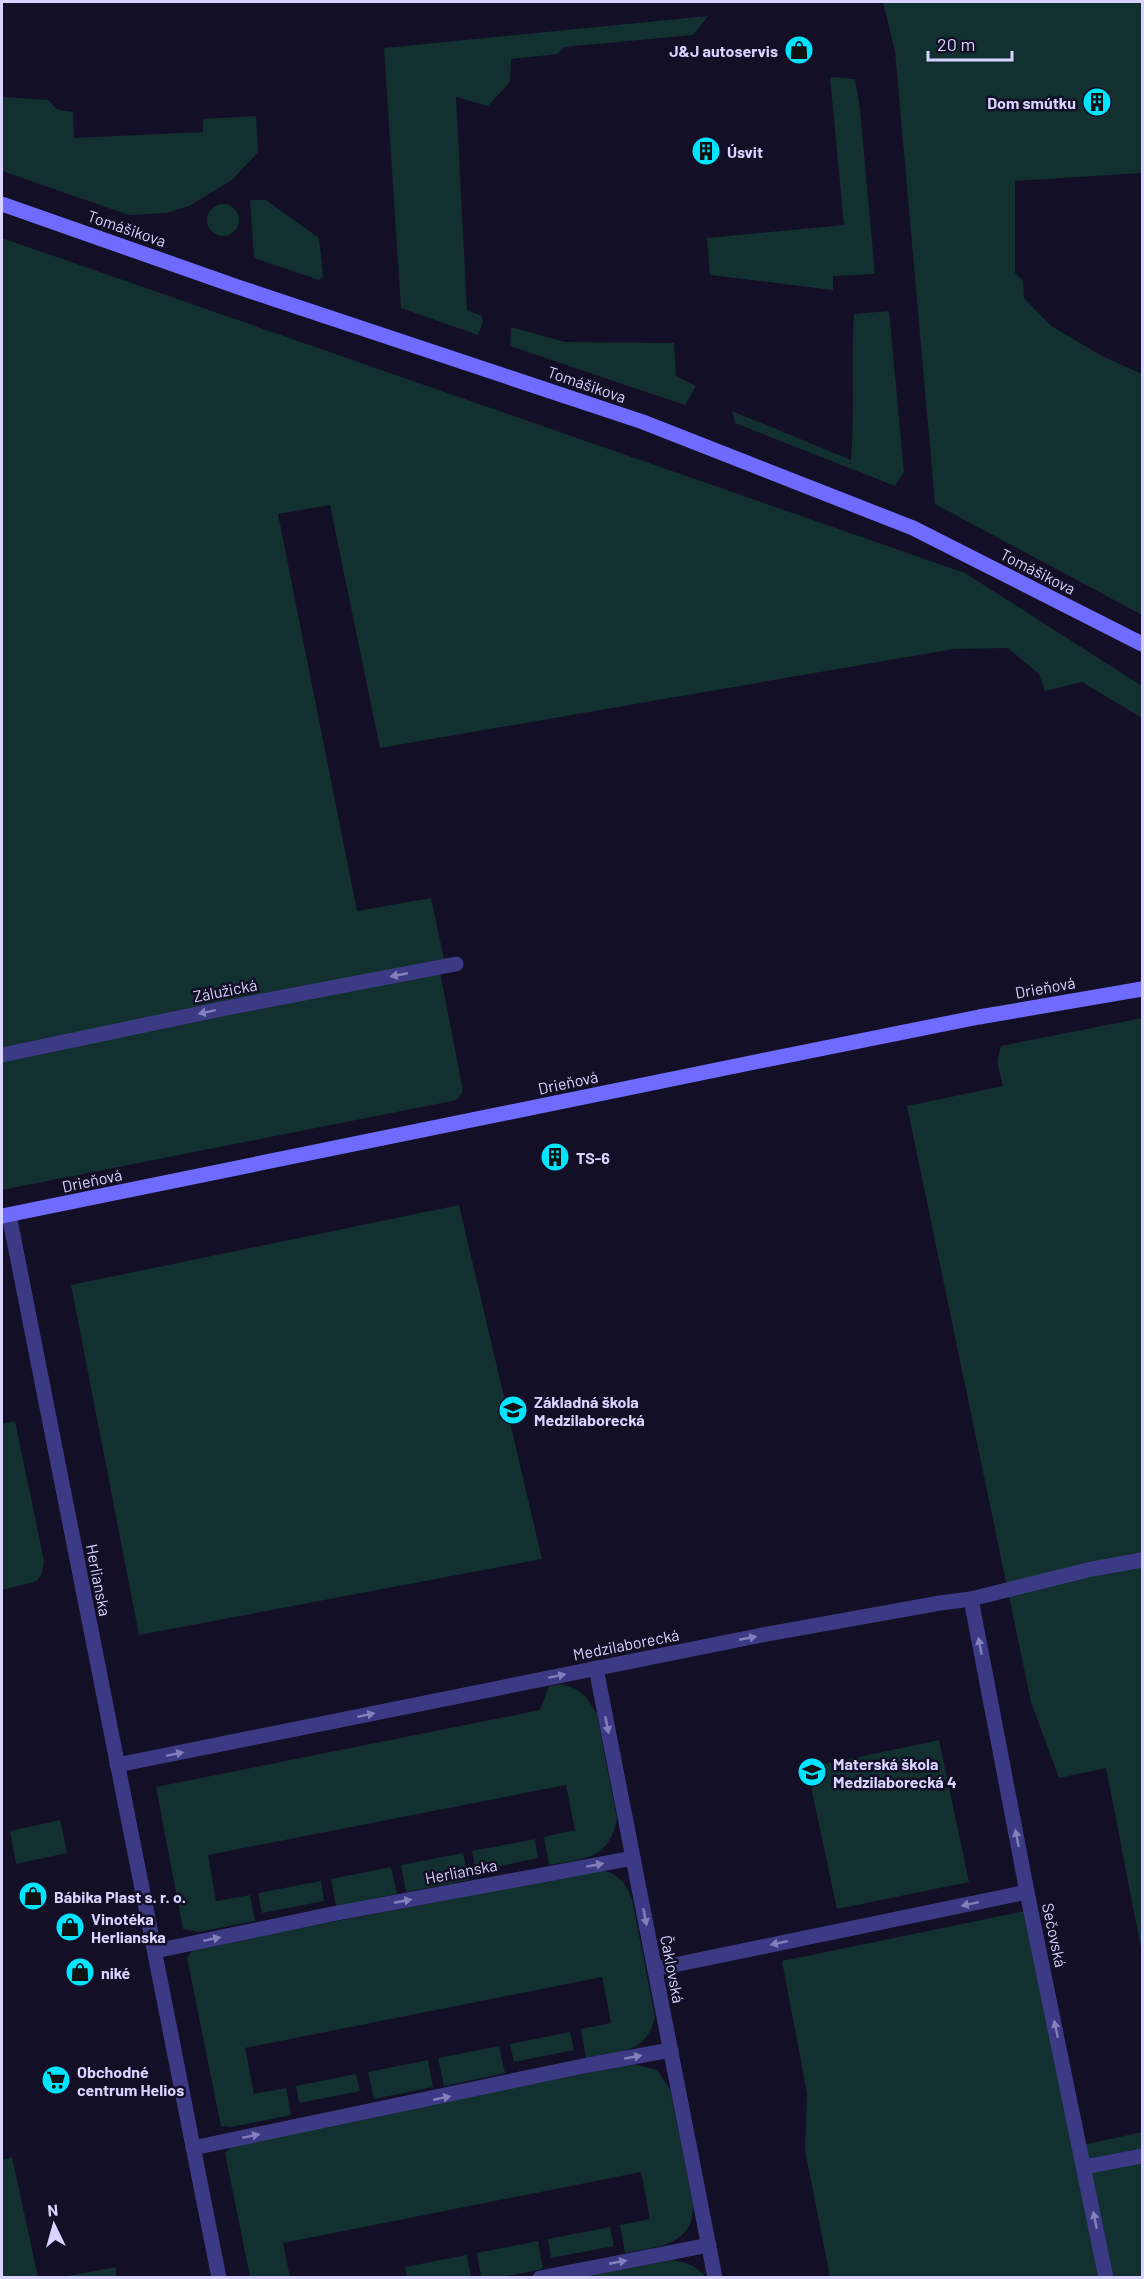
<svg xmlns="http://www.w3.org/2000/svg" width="1144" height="2279" viewBox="0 0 1144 2279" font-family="Barlow,sans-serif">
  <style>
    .green { fill: #12302f }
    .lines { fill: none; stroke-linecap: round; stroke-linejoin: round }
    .street { stroke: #3d3a85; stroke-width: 15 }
    .secondary { stroke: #6f6bff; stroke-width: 15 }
    .oneway { fill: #837fbc }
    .labels { text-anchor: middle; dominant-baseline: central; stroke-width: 5; stroke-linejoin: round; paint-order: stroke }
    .poi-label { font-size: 16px; font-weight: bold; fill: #d9d4ff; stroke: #130f26; text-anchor: start }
    .street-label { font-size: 16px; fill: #d9d4ff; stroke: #130f26 }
  </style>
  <rect width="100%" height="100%" fill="#130f26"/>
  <!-- green -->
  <g class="green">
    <polygon points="883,2 1142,2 1142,173 1015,181 1015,273 1023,281 1024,298 1051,326 1102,356 1142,374 1142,615 935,504 895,51"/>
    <polygon points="708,16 693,35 564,47 558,54 511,59 510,82 488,106 456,97 467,310 482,316 483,322 478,335 401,308 384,48"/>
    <polygon points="830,77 855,79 860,109 875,274 833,276 833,290 710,275 707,238 844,225"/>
    <polygon points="3,97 49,100 56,109 73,112 74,138 203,132 203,119 256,116 258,152 232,180 189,206 167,213 129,215 2,171"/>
    <polygon points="250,200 266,200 319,238 323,276 319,280 254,258"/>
    <circle cx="223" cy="220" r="16"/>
    <polygon points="2,238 965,573 1142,686 1142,718 1082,682 1045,691 1039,674 1008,648 954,649 380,748 330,505 278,514 357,911 431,898 444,959 2,1048"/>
    <path d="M889,311L904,472L895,486L735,423L732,411L851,460C855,411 851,363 854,314Z"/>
    <polygon points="511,327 565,342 674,343 676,376 696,386 685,405 510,346"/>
    <polygon points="440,972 463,1091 457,1100 2,1190 2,1055"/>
    <polygon points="1142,1018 1142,1953 1106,1768 1059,1778 1031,1702 907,1106 1003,1086 997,1061 1001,1046"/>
    <polygon points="459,1205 542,1559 139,1635 71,1285"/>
    <polygon points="15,1421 44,1561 42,1573 37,1581 2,1590 2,1424"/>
    <path d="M562,1684L576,1689L586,1697L597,1714L617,1819C610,1859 583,1859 549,1865L544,1837L575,1830L566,1785L208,1855L216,1901L250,1895L255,1921L199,1932L183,1929L156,1787L540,1710L549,1686Z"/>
    <polygon points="939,1740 969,1882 837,1909 807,1768"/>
    <polygon points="60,1820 67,1853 16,1864 10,1831"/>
    <polygon points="535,1839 538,1858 476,1871 472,1851"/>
    <polygon points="463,1853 469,1880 406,1892 401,1865"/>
    <polygon points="391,1867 397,1894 336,1906 331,1879"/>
    <path d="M603,1870C620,1875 626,1884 632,1899L655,2017C647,2054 618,2052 586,2058L581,2029L611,2023L602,1977L245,2048L254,2094L286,2088L291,2115L231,2127L221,2126L187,1958L193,1950L207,1946Z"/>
    <polygon points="321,1881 324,1901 262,1913 258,1893"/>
    <polygon points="1025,1911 1074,2147 1142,2132 1142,2277 830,2277 805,2150 807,2093 782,1961"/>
    <polygon points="570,2032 574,2050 514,2062 510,2044"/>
    <polygon points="499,2046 505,2073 444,2086 438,2058"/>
    <polygon points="428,2060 433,2087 374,2099 368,2072"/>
    <path d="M634,2064L657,2070L670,2089L693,2205C694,2246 656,2247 625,2253L620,2225L650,2219L641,2172L283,2243L290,2277H250L225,2153L231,2147L252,2137Z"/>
    <polygon points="356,2074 360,2091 299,2103 296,2086"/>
    <polygon points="12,2157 38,2277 2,2277 2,2160"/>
    <polygon points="610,2227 614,2246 551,2258 548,2239"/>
    <polygon points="538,2241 543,2269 501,2277 481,2277 477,2253"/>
    <polygon points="467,2255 471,2277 407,2277 405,2267"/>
    <path d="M669,2260C684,2261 696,2265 705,2277L579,2278Z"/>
    <polygon points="116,2267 116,2277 61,2277"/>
  </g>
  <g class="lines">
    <!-- street -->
    <g class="street">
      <polyline points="2,1055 226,1008 456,964"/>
      <polyline points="9,1215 219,2278"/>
      <polyline points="971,1599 1027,1892 1106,2278"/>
      <polyline points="596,1668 715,2278"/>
      <polyline points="117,1765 762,1635 940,1603 971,1599 1092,1569 1142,1560"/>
      <polyline points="155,1951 332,1914 633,1858"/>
      <polyline points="655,1969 1027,1892"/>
      <polyline points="193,2148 583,2066 671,2050"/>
      <polyline points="1084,2167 1142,2156"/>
      <polyline points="540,2278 709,2245"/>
    </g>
    <!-- secondary -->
    <g class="secondary">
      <polyline points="2,204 238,287 643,422 913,528 1142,644"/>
      <polyline points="2,1216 760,1061 979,1017 1142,989"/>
    </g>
  </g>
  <!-- one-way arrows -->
  <defs><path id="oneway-solid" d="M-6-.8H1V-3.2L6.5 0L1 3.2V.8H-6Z" transform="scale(1.5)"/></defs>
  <g class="oneway">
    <use href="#oneway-solid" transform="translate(399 975) rotate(169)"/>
    <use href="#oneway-solid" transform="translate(207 1012) rotate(168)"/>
    <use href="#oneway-solid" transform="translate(748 1638) rotate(-11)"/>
    <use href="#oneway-solid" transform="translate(980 1646) rotate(-101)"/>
    <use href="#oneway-solid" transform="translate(557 1676) rotate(-12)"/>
    <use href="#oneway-solid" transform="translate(366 1715) rotate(-12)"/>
    <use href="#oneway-solid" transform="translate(607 1725) rotate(79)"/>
    <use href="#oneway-solid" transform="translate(175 1754) rotate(-12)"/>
    <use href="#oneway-solid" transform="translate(1017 1838) rotate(-101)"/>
    <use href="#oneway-solid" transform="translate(595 1865) rotate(-10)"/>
    <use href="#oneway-solid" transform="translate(403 1901) rotate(-11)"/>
    <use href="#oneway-solid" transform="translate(970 1904) rotate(168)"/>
    <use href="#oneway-solid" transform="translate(645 1917) rotate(79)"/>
    <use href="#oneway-solid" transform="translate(212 1939) rotate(-12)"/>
    <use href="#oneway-solid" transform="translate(779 1943) rotate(168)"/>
    <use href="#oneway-solid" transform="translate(1056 2029) rotate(-102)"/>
    <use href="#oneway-solid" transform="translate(633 2057) rotate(-10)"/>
    <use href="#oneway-solid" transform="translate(442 2098) rotate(-12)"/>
    <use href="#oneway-solid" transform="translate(251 2136) rotate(-12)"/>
    <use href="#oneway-solid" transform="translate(1095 2220) rotate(-101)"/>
    <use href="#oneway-solid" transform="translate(618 2262) rotate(-11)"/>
  </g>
  <!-- icons -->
  <defs>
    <g id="shop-disc" transform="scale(1.5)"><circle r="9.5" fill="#00e5ff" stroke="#130f26"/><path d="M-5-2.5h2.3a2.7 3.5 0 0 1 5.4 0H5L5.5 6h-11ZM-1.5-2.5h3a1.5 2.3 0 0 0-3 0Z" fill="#111"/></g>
    <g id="building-disc" transform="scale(1.5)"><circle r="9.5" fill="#00e5ff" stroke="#130f26"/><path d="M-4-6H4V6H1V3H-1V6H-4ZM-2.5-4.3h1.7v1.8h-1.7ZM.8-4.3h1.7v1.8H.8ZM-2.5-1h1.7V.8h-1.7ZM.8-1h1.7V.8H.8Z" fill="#111"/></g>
    <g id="school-disc" transform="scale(1.5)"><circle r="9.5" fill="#00e5ff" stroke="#130f26"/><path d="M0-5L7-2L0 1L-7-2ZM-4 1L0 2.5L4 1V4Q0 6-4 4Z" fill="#111"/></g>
    <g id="supermarket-disc" transform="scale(1.5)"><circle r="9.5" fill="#00e5ff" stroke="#130f26"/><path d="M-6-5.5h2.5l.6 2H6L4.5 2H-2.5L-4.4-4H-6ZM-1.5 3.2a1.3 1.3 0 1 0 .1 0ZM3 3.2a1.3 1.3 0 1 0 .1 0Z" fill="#111"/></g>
  </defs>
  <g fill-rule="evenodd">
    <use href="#shop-disc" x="799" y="50"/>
    <use href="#building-disc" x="1097" y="102"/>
    <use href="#building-disc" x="706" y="151"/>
    <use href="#building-disc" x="555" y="1157"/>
    <use href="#school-disc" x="513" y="1410"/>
    <use href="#school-disc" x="812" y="1772"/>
    <use href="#shop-disc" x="33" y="1896"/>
    <use href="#shop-disc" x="70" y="1927"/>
    <use href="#shop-disc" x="80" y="1972"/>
    <use href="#supermarket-disc" x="56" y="2080"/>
  </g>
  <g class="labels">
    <!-- poi labels -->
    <g class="poi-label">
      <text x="778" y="50" text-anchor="end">J&amp;J autoservis</text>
      <text x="1076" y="102" text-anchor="end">Dom smútku</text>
      <text x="727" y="151">Úsvit</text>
      <text x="576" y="1157">TS-6</text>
      <text x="534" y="1401">Základná škola<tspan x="534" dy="18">Medzilaborecká</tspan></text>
      <text x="833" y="1763">Materská škola<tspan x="833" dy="18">Medzilaborecká 4</tspan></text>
      <text x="54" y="1896">Bábika Plast s. r. o.</text>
      <text x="91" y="1918">Vinotéka<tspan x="91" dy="18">Herlianska</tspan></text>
      <text x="101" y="1972">niké</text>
      <text x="77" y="2071">Obchodné<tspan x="77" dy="18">centrum Helios</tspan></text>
    </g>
    <!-- street labels -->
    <g class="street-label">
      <text transform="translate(127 228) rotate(19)">Tomášikova</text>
      <text transform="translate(587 384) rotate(19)">Tomášikova</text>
      <text transform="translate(1038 571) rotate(27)">Tomášikova</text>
      <text transform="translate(1045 987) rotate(-10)">Drieňová</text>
      <text transform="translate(225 990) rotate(-11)">Zálužická</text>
      <text transform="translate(568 1082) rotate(-12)">Drieňová</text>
      <text transform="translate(92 1180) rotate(-12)">Drieňová</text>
      <text transform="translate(99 1580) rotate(79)">Herlianska</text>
      <text transform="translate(626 1644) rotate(-11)">Medzilaborecká</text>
      <text transform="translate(461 1871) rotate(-11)">Herlianska</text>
      <text transform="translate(1055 1935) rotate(78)">Sečovská</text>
      <text transform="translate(673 1969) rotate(79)">Čaklovská</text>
    </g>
  </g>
  <!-- border -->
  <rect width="1144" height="2279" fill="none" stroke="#d9d4ff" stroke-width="6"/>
  <!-- north arrow -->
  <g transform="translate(54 2225) rotate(355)" stroke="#130f26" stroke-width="4.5" paint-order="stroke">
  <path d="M0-4.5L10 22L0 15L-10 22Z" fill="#d9d4ff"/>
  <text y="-9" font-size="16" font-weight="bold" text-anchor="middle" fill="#d9d4ff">N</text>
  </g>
  <!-- scale -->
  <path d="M928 51v9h84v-9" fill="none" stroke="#d9d4ff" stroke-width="3"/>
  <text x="937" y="51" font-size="18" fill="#d9d4ff" stroke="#130f26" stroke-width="4.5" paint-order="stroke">20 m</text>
</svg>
